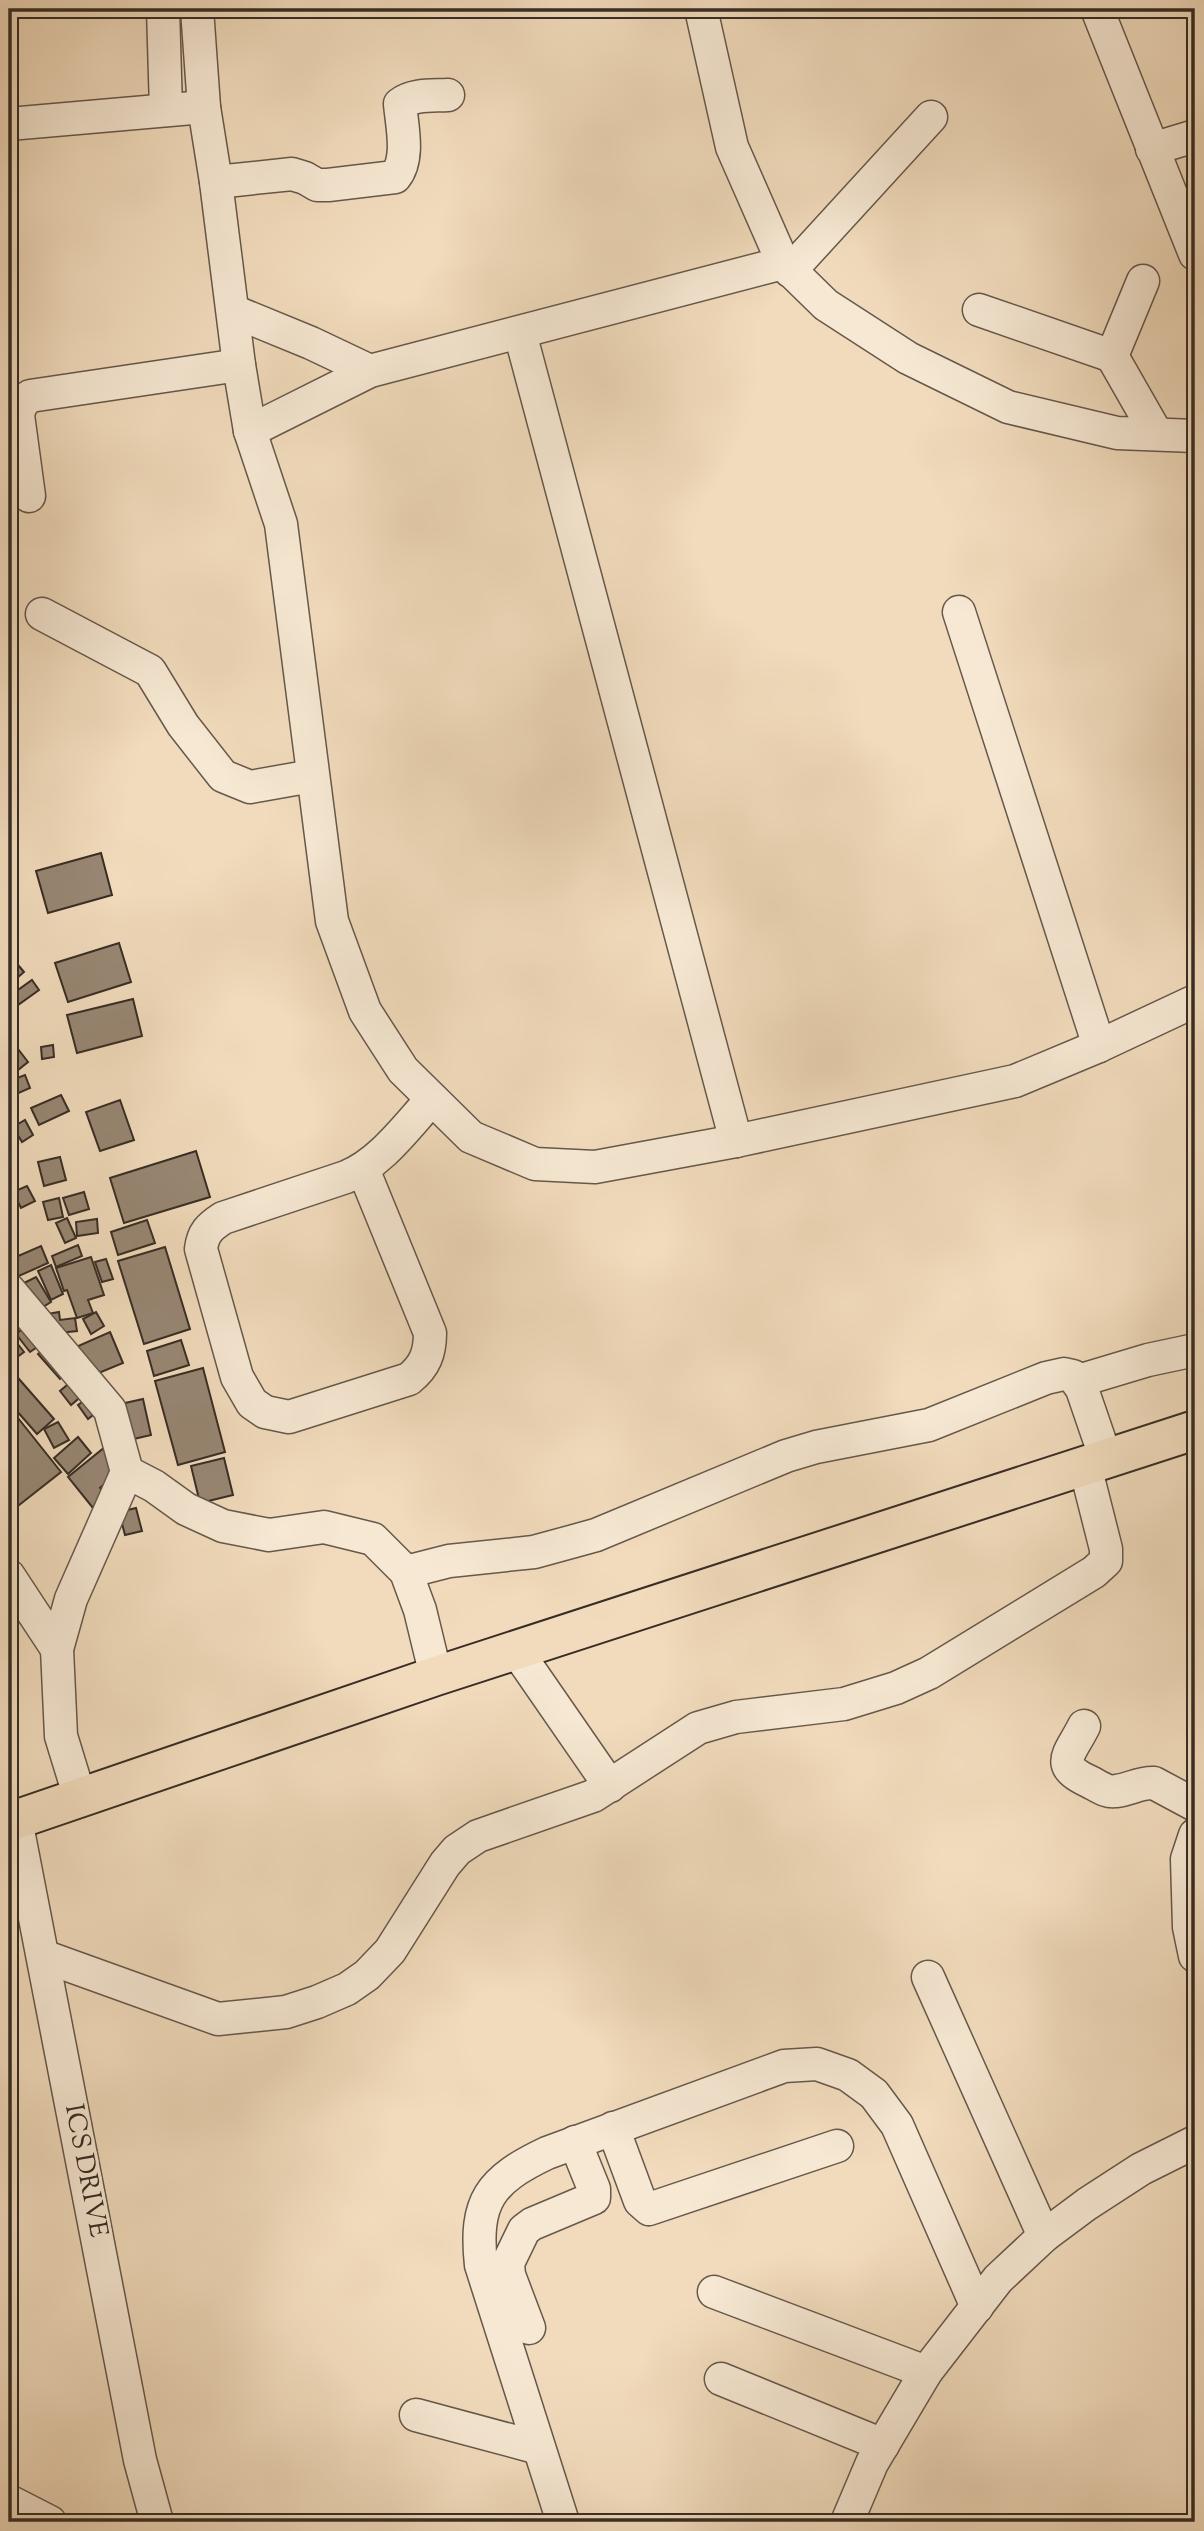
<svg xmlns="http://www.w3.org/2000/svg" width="1204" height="2531" viewBox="0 0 1204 2531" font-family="'Sorts Mill Goudy',serif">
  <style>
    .building { fill: #988774; stroke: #372d25; stroke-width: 2 }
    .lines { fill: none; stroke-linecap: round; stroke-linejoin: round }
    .minor-casing { stroke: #66584b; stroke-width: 35 }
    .major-casing { stroke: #372d25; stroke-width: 42 }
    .minor { stroke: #f6e8d3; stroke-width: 32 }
    .major { stroke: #f1dbbc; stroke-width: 38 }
    .labels { text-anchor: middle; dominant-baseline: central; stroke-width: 6; stroke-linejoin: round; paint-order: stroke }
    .street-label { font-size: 26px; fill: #372d25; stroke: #f6e8d3 }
  </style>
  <rect width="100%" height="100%" fill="#f1dbbc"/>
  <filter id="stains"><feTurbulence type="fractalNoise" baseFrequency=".00286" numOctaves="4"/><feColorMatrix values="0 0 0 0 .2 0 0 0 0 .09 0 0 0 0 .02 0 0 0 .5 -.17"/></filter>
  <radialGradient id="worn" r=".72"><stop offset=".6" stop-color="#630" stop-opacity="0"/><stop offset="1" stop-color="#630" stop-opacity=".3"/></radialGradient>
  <!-- building -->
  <g class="building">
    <polygon points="101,853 112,895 48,913 36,871"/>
    <polygon points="119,943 131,982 68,1002 55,963"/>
    <polygon points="13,959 24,972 9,985 9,962"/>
    <polygon points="32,980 39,990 18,1005 11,995"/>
    <polygon points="133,999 142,1036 77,1053 67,1015"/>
    <polygon points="15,1045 28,1062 18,1070 9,1058 9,1050"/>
    <polygon points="53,1045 54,1057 42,1059 41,1047"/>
    <polygon points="25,1075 30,1088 14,1095 9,1081"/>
    <polygon points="61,1095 69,1111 39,1125 31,1108"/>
    <polygon points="120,1100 134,1140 100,1151 86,1112"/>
    <polygon points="25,1120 33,1135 22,1142 13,1127"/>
    <polygon points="9,1131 18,1143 9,1150"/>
    <polygon points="196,1151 210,1197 124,1223 110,1178"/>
    <polygon points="60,1157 66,1180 44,1186 38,1162"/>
    <polygon points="27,1186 35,1201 21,1208 13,1192"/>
    <polygon points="84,1192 89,1209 69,1215 63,1198"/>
    <polygon points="59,1198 63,1217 48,1220 43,1202"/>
    <polygon points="67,1218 76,1238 65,1243 56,1223"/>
    <polygon points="97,1219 98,1233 77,1236 76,1222"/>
    <polygon points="147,1220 155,1243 118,1255 111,1232"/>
    <polygon points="78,1245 82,1256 56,1267 52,1256"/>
    <polygon points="41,1246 48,1263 12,1279 9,1272 9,1260"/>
    <polygon points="165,1247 190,1329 144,1344 118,1261"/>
    <polygon points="91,1257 104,1295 88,1300 93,1313 77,1318 67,1290 64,1291 56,1268"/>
    <polygon points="106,1259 113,1279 102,1282 95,1262"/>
    <polygon points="51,1265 63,1294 51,1300 38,1271"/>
    <polygon points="36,1277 51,1302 38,1310 22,1284"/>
    <polygon points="59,1312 60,1320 75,1318 77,1331 49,1334 47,1314"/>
    <polygon points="96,1312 104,1326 91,1334 83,1319"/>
    <polygon points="31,1322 46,1341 30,1352 16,1334"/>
    <polygon points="9,1327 17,1338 9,1345"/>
    <polygon points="110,1332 123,1363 89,1377 76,1347"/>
    <polygon points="181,1340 189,1365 154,1376 147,1351"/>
    <polygon points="17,1343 24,1352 9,1363 9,1349"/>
    <polygon points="47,1346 69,1372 60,1379 38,1354"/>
    <polygon points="203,1368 225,1452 178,1465 155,1381"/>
    <polygon points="12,1371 54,1419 37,1434 9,1402 9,1374"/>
    <polygon points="79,1375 90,1389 71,1405 60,1391"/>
    <polygon points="92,1395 102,1408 88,1419 78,1405"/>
    <polygon points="143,1399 151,1435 125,1441 116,1405"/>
    <polygon points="10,1408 61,1472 9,1513 9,1480 12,1478 9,1474"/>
    <polygon points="58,1422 69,1440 54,1448 44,1429"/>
    <polygon points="78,1437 91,1453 68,1474 54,1458"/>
    <polygon points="105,1447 122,1469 100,1488 110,1502 97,1513 68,1477"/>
    <polygon points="224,1458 233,1495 200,1503 191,1466"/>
    <polygon points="136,1508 142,1531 125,1535 119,1512"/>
  </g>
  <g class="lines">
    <!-- minor casing -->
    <g class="minor-casing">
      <g id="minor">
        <polyline points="163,9 166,110"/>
        <polyline points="197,9 204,107 216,182 239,365 250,431 281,524 332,921 365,1011 403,1070 471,1137 535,1164 595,1167 736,1141 1015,1081 1099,1046 1195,1001"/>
        <polyline points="701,9 732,147 783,263 826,305 908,358 1008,407 1117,433 1195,436"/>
        <polyline points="1097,9 1195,254"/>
        <polyline points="9,124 204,107"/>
        <polyline points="1152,149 1195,136"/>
        <path d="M216,182L292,174L305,178L317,185H328L395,177C410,159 402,126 400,104C413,94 432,96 448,95"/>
        <polyline points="790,271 931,117"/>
        <polyline points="979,310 1112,356 1143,281"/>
        <polyline points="233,311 311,343 370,371"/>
        <polyline points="520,333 736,1141"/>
        <polyline points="1112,356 1156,433"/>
        <polyline points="250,431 370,371 783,263"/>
        <polyline points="29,496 18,415 21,404 30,396 239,365"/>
        <polyline points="959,612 1099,1046"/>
        <polyline points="42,614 150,671 183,725 223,776 250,787 312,776"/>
        <path d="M363,1169L430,1333C430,1353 425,1366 409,1379L289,1417L265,1412L252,1403L237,1377L201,1249C203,1233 209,1227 223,1218L346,1177C381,1163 407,1126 432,1099"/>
        <polyline points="9,1290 110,1410 127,1472 154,1486 186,1509 223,1526 269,1535 324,1527 373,1539 406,1572 420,1610 436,1676"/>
        <polyline points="1078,1381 1148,1360 1195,1350"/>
        <polyline points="406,1572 449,1561 534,1552 596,1535 786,1456 816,1447 929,1425 1046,1378 1064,1374 1073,1376 1082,1389 1106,1459"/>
        <polyline points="9,1576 57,1649"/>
        <polyline points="516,1650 610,1786"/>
        <path d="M1084,1726C1069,1756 1053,1765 1090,1782C1098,1786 1107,1793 1116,1791C1129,1790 1140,1782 1154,1783L1195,1805"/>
        <polyline points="80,1798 61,1736 57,1649 71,1599 127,1472"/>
        <polyline points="16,1820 140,2460 157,2522"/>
        <polyline points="1195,1835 1187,1859 1189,1927 1195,1956"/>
        <polyline points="43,1956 218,2019 286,2012 317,2002 347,1989 367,1975 390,1951 445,1864 457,1850 478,1836 593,1796 698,1728 736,1717 844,1704 896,1688 929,1673 1094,1572 1106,1561 1106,1549 1085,1466"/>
        <polyline points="928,1977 1044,2236"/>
        <polyline points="613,2128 640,2201 649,2209 837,2146"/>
        <polyline points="714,2292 926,2372"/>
        <polyline points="529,2328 509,2275 508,2263 524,2230 532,2224 594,2198 594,2189 575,2142"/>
        <polyline points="721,2379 883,2445"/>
        <polyline points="416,2415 539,2448"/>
        <polyline points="9,2501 50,2522"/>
        <path d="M563,2522L481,2265C474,2201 490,2180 547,2153L784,2066L817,2064L848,2075L874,2094L897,2125L977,2307"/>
        <polyline points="847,2522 872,2463 926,2372 998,2279 1044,2236 1087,2204 1141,2169 1195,2142"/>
      </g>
    </g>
    <!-- major casing -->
    <g class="major-casing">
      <polyline id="major" points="9,1822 436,1676 1195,1430"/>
    </g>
    <!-- minor -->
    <use href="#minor" class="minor"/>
    <!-- major -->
    <use href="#major" class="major"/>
  </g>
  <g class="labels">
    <!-- street labels -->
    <g class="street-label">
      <text transform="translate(85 2171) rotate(79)">ICS DRIVE</text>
    </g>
  </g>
  <!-- margin -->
  <rect width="1204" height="2531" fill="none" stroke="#f1dbbc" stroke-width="35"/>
  <rect x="10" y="10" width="1183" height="2510" fill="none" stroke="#372d25" stroke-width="3.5"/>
  <rect x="18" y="18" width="1169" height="2496" fill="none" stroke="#372d25" stroke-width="2"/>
  <rect width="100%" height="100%" filter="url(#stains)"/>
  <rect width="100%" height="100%" fill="url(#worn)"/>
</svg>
